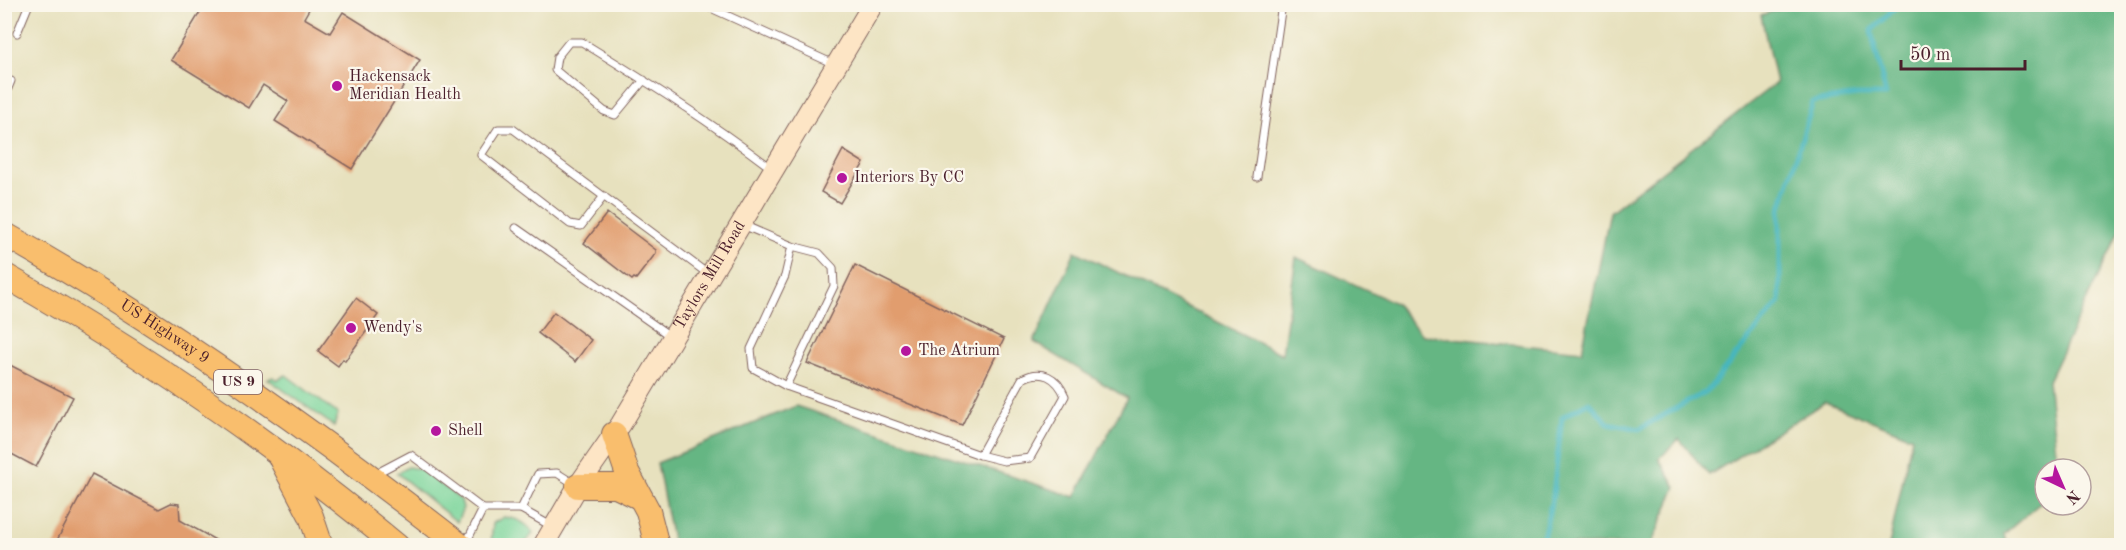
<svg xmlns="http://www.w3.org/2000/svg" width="2126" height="550" viewBox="0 0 2126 550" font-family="'Old Standard TT',serif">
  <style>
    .green { fill: #7cd59b; stroke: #637a63; stroke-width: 1.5 }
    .forest { fill: #65b683; stroke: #586a57; stroke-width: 1.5 }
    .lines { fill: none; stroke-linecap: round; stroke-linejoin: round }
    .stream { stroke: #46b6be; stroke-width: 5 }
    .building { fill: #e19d6e }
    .lane-casing { stroke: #81635e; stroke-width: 9 }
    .secondary-casing { stroke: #81635e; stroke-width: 22 }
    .highway-casing { stroke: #81635e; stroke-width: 26 }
    .lane { stroke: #fff; stroke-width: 7 }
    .secondary { stroke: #fde5c5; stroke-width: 20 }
    .highway { stroke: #f9be6d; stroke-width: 24 }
    .poi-dot { fill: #b5179e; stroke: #fbf7ec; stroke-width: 2 }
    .labels { text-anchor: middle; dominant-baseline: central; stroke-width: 4.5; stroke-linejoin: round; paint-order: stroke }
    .shield { fill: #fbf7ec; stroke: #7f6065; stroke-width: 1.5 }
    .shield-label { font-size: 15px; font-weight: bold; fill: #4a1f2b }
    .poi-label { font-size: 16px; fill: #4a1f2b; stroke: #fbf7ec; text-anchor: start }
    .street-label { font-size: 16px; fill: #4a1f2b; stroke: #fbf7ec }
  </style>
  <rect width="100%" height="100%" fill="#fbf7ec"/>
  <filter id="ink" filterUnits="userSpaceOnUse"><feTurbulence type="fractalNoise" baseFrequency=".0167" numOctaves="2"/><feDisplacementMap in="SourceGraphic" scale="12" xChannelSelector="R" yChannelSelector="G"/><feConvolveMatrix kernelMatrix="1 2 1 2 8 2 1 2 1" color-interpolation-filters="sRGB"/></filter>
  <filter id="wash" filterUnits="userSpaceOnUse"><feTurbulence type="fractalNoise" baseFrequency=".008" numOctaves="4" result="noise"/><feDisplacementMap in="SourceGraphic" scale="24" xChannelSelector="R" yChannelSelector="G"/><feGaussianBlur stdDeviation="1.35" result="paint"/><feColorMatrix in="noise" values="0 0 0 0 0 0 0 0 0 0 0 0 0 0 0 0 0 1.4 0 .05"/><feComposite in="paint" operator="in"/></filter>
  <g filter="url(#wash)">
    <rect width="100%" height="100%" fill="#e7e1be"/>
    <!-- green -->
    <g class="green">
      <polygon points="286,375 338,414 334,426 268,379 273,377 278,380"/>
      <polygon points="408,467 421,469 461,500 463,508 457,522 397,473"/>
      <path d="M504,517C516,518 527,523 533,533L524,545H491L493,523Z"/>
    </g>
    <!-- forest -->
    <polygon class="forest" points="1793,5 2121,5 2121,229 2048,381 2058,469 2045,469 2045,499 2004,534 2007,545 1889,545 1912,437 1825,402 1709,475 1679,439 1659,459 1676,487 1651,545 673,545 657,463 796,406 1075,497 1127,398 1034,342 1075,251 1282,354 1296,257 1395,303 1422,335 1582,351 1610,212 1776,83 1761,15"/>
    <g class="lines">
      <!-- stream -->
      <polyline class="stream" points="1541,546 1553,495 1562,417 1589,402 1608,423 1639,429 1707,391 1780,301 1780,211 1813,102 1857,95 1886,95 1871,31 1899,4"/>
    </g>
    <g id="blocks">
      <!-- building -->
      <g class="building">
        <polygon points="205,4 312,4 304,18 330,33 343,12 420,60 352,169 275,121 288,101 263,85 249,108 171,60"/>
        <polygon points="843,150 864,163 840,203 821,192"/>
        <polygon points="607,213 656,250 656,253 636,279 634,278 632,280 584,243"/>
        <polygon points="855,265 1004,339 962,425 807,363"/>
        <polygon points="356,298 378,315 345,361 343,359 338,366 318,351"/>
        <polygon points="554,312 591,340 575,362 538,333"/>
        <polygon points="4,362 73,397 36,467 4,450"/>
        <polygon points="92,474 159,509 171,503 179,504 180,520 226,546 54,546"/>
      </g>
    </g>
  </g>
  <g filter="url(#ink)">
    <use href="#blocks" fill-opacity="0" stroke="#81635e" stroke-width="1.5"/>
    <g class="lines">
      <!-- lane casing -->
      <g class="lane-casing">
        <g id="lane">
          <polyline points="702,4 834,64"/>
          <polyline points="17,33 29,4"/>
          <path d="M644,80L615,115L604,111L555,70L557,57L569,42H582C647,82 711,122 771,168"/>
          <polyline points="4,98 11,81"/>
          <polyline points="1257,177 1282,4"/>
          <polyline points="604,196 581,226 570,224 481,155 498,129 513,129 708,274"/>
          <polyline points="743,225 792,246 819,253 833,268 834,286 786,386"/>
          <polyline points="516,228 670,336"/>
          <path d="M792,246L785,276L751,349L753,368L786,386L980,455L1004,461L1030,458L1065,396C1057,377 1042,368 1022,379L980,455"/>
          <polyline points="375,474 411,455 483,509 521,509 538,474 557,473 576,485"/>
          <polyline points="521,509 553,527"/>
          <polyline points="465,545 483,509"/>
        </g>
      </g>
      <!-- secondary casing -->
      <g class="secondary-casing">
        <g id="secondary">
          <path id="s1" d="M543,546L578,486L621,424L873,4"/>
        </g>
      </g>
      <!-- highway casing -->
      <g class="highway-casing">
        <g id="highway">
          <path id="s2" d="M4,234C164,324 316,433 461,546"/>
          <path d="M4,275C142,353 275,445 397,546"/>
          <polyline points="614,434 627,472 648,511 657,546"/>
          <polyline points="281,459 311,516 321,546"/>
          <polyline points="578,486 616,486 639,497"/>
        </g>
      </g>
      <!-- lane -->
      <use href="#lane" class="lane"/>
      <!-- secondary -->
      <use href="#secondary" class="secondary"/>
      <!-- highway -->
      <use href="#highway" class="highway"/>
    </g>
  </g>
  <!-- markers -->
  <g class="poi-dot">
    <circle cx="337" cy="86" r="6"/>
    <circle cx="842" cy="178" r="6"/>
    <circle cx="351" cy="328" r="6"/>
    <circle cx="906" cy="351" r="6"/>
    <circle cx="436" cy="431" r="6"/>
  </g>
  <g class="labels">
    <!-- shield labels -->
    <rect class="shield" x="214" y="370" width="48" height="24" rx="4.5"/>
    <g class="shield-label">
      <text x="238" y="382">US 9</text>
    </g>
    <!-- poi labels -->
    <g class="poi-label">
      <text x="349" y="77">Hackensack<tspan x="349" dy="18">Meridian Health</tspan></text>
      <text x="854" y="178">Interiors By CC</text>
      <text x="363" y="328">Wendy's</text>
      <text x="918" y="351">The Atrium</text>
      <text x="448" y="431">Shell</text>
    </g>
    <!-- street labels -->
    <g class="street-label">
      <text stroke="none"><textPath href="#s1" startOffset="318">Taylors Mill Road</textPath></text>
      <text stroke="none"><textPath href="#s2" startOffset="188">US Highway 9</textPath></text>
    </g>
  </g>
  <!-- margin -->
  <rect width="2126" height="550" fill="none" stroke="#fbf7ec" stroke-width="24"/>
  <!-- north arrow -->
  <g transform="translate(2063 487) rotate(136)"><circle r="28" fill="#fbf7ec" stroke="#b4a19f" stroke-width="1.5"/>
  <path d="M0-4.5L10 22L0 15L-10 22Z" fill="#b5179e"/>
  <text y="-9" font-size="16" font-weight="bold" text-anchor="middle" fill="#4a1f2b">N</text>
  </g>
  <!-- scale -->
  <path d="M1901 60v9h124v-9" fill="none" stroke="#4a1f2b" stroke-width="3"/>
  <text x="1910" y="60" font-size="18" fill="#4a1f2b" stroke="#fbf7ec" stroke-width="4.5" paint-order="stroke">50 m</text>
</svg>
